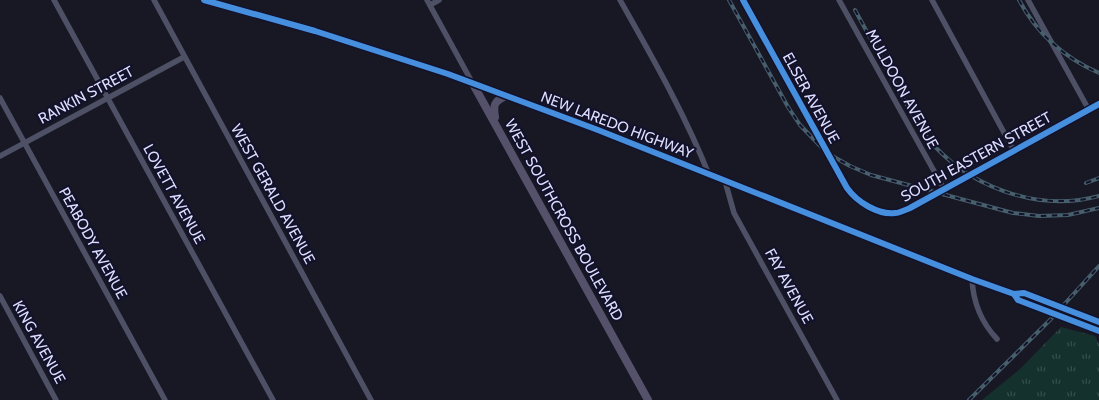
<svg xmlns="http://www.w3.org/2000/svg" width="1099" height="400" viewBox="0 0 1099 400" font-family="Cabin,sans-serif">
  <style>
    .grass { fill: url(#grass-tufts) }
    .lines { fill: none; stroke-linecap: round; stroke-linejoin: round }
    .minor { stroke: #4e5065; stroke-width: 5.5 }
    .major { stroke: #56516b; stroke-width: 8 }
    .rail-casing { stroke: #465f6b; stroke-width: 4 }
    .rail { stroke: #13122b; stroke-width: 2; stroke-dasharray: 5.5; stroke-linecap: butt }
    .cycleway-casing { stroke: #13122b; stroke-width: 9 }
    .cycleway { stroke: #468fdf; stroke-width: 6 }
    .labels { text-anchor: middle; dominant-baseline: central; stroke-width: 4.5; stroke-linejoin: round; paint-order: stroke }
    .street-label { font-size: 15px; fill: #dddefe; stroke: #13122b }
  </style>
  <defs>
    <pattern id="grass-tufts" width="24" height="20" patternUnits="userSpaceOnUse" patternTransform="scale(1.25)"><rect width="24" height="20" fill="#15312e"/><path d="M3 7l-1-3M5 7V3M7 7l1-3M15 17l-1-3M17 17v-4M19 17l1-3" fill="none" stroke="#374e4d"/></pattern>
  </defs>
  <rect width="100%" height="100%" fill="#181825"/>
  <!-- grass -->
  <polygon class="grass" points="1061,327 1095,336 1099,344 1099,400 982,400 1020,369"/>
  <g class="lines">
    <!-- minor -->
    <g class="minor">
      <polyline points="54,0 273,400"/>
      <polyline points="154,0 371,400"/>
      <polyline points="427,0 473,84"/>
      <path d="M620,0C652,57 685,114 709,175"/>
      <path d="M743,0L847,188C857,202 878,215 895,213C900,213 905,210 910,208L1099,104"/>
      <polyline points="839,0 944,189"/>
      <polyline points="932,0 1014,151"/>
      <polyline points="1028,0 1089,110"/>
      <polyline points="430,5 439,0"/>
      <polyline points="0,98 165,400"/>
      <polyline points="0,156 184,57"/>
      <polyline points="725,181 734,213 837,400"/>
      <path d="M972,279C973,301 981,322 997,339"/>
      <polyline points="0,296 56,400"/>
    </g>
    <!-- major -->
    <g class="major">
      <polyline points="204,0 315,31 448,74 598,130 972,279 1014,294 1024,293 1099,322"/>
      <polyline points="473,84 648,400"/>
      <path d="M495,117C493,105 494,101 506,96"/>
      <polyline points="1014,294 1018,300 1099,331"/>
    </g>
    <!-- rail casing -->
    <g class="rail-casing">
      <g id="rail">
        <polyline points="729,0 788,107 800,125 827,153 850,166 871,175 1013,213 1039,216 1068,215 1099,208"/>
        <path d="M1019,0C1037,34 1065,58 1099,73"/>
        <path d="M855,10C869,36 883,61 897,87C906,103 915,121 926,136C965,186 1037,213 1099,196"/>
        <polyline points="1086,183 1099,178"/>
        <polyline points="969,400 1050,320 1099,266"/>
      </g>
    </g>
    <!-- rail -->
    <use href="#rail" class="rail"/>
    <!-- cycleway casing -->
    <g class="cycleway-casing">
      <g id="cycleway">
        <polyline points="204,0 315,31 448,74 598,130 972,279 1014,294 1024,293 1099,322"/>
        <path d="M743,0L847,188C857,202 878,215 895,213C900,213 905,210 910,208L1099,104"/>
        <polyline points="1014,294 1018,300 1099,331"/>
      </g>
    </g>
    <!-- cycleway -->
    <use href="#cycleway" class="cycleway"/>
  </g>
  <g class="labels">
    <!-- street labels -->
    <g class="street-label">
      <text transform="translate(902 89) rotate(61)">MULDOON AVENUE</text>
      <text transform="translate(86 95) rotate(-28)">RANKIN STREET</text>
      <text transform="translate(811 98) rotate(61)">ELSER AVENUE</text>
      <text transform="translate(617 125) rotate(21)">NEW LAREDO HIGHWAY</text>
      <text transform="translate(976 157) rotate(-29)">SOUTH EASTERN STREET</text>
      <text transform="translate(174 194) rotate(61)">LOVETT AVENUE</text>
      <text transform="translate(273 194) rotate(61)">WEST GERALD AVENUE</text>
      <text transform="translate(564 220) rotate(61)">WEST SOUTHCROSS BOULEVARD</text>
      <text transform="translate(93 243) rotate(61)">PEABODY AVENUE</text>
      <text transform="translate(789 286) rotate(61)">FAY AVENUE</text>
      <text transform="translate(39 342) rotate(61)">KING AVENUE</text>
    </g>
  </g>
</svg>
